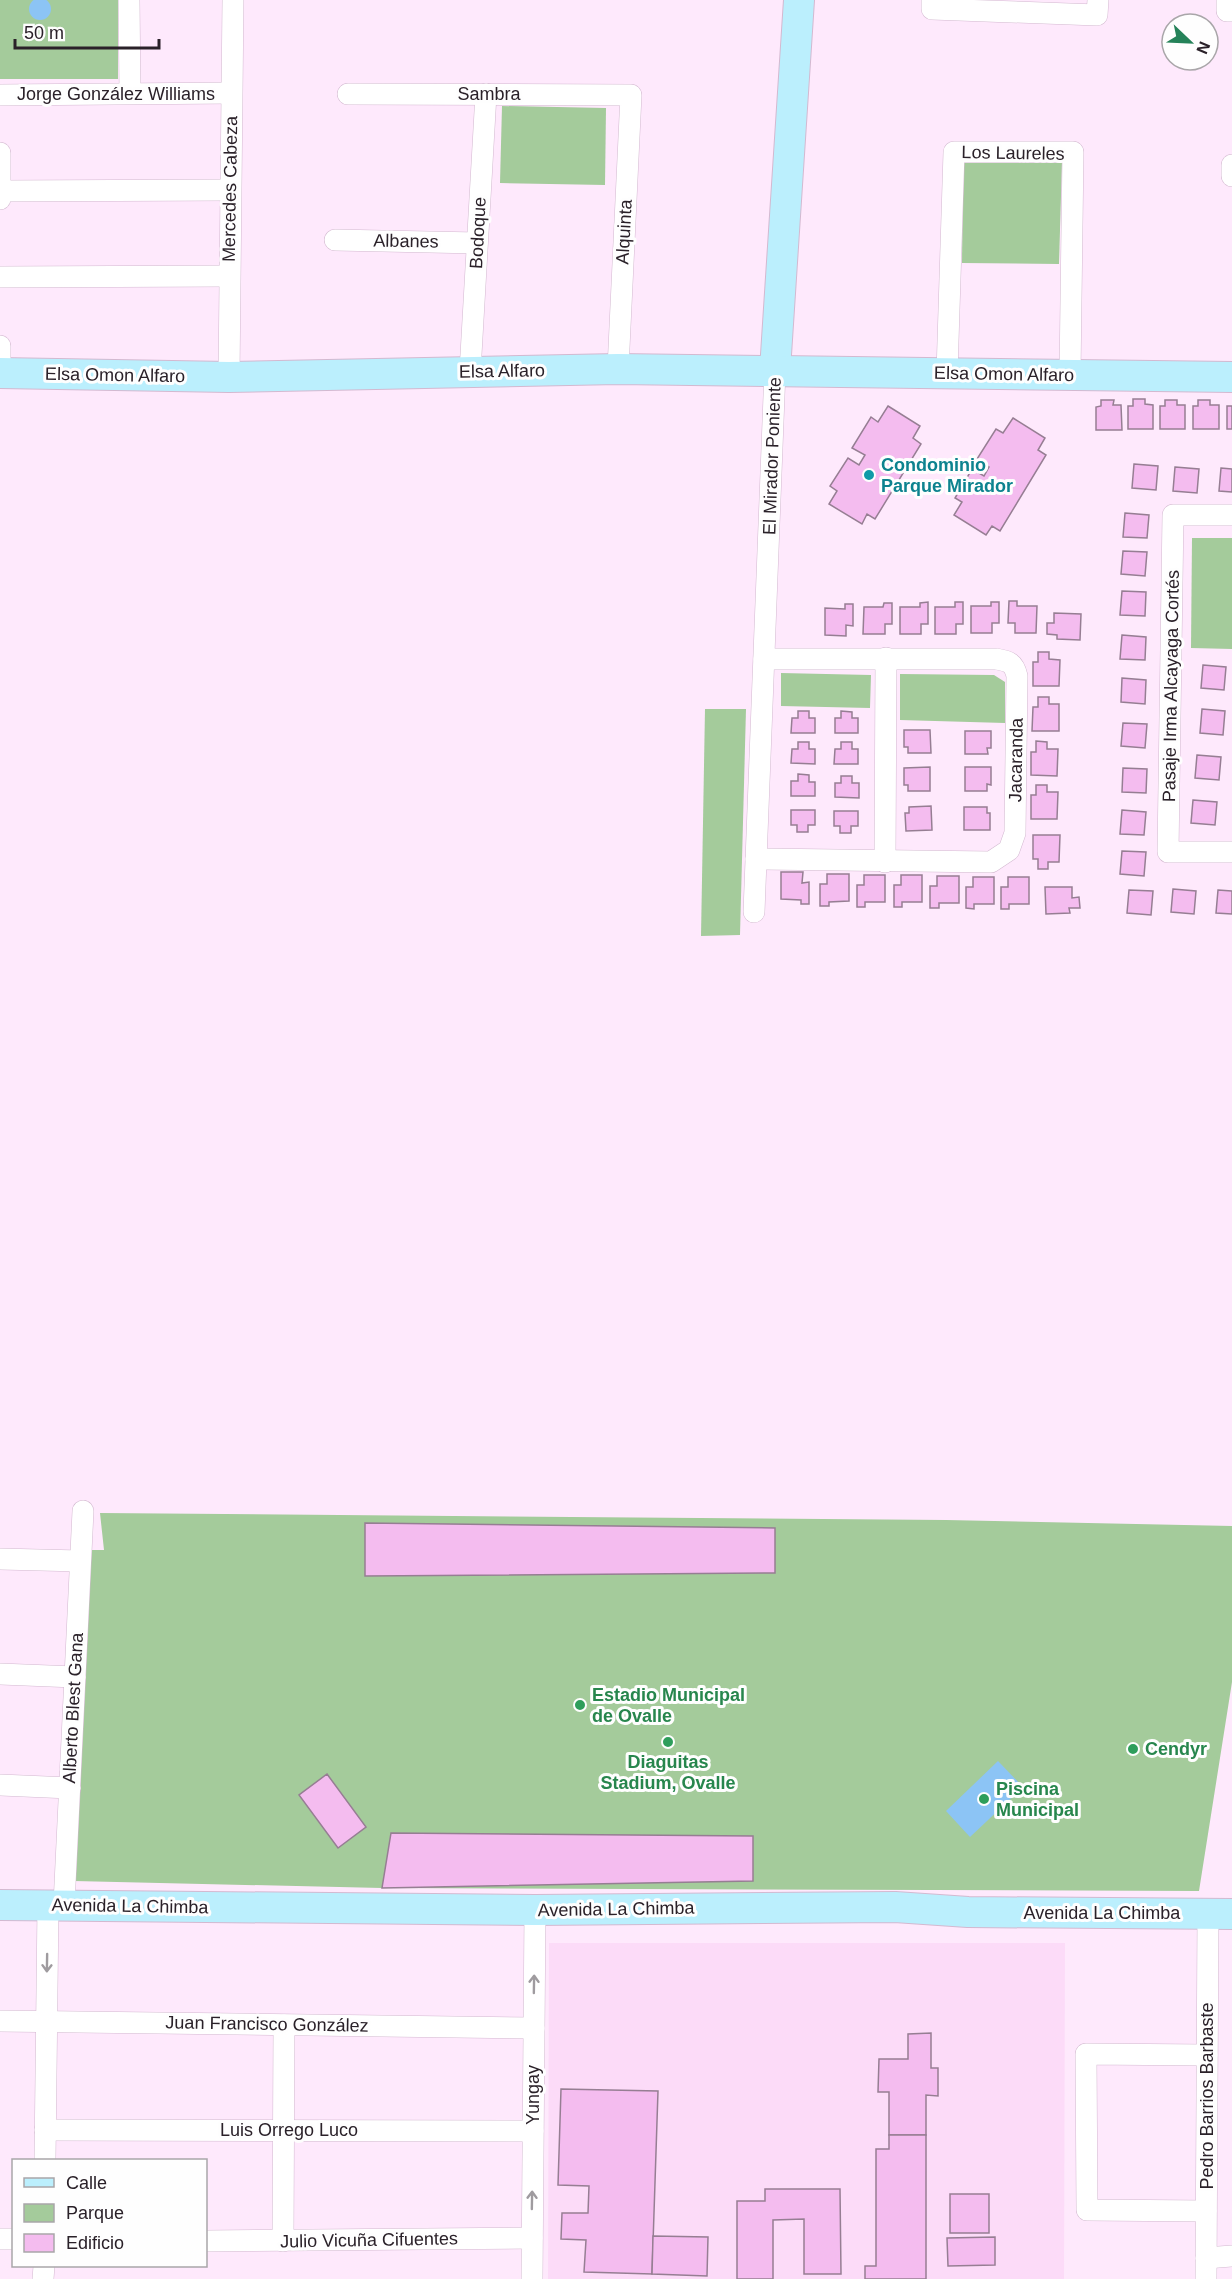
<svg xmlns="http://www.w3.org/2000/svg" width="1232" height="2279" viewBox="0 0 1232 2279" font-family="Arial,sans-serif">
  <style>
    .built { fill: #fcdbf8 }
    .green { fill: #a4cb9b }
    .water { fill: #8cc4f5 }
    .building { fill: #f4bcef; stroke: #967e93; stroke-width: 1.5 }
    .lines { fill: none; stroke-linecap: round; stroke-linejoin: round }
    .street-casing { stroke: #d3b9d0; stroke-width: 22 }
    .secondary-casing { stroke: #d3b9d0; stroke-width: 32 }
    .street { stroke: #fff; stroke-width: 21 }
    .secondary { stroke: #bbeffd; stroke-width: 30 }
    .oneway { stroke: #9f9b9f }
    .culture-dot { fill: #0f9aa8; stroke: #fefefe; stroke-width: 2 }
    .leisure-dot { fill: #2e9e5b; stroke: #fefefe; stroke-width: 2 }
    .labels { text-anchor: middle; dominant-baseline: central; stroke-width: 6; stroke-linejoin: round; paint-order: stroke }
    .street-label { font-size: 18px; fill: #2a2129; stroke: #fefefe }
    .culture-label { font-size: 18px; font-weight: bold; fill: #0d838f; stroke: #fefefe; text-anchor: start }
    .leisure-label { font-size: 18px; font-weight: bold; fill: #27864d; stroke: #fefefe; text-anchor: start }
  </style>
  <rect width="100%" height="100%" fill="#fee9fc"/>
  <!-- built -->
  <polygon class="built" points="549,1943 1065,1943 1064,2279 548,2279"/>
  <!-- green -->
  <g class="green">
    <rect x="0" y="0" width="118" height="79"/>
    <polygon points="502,106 606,108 605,185 500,183"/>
    <polygon points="963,161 1062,162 1059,264 962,263"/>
    <polygon points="1192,538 1232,538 1232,649 1191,648"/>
    <polygon points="781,673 871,675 870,708 781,706"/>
    <polygon points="900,674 994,675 1005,682 1005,723 900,720"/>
    <polygon points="705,709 746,709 740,935 701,936"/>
    <polygon points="100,1513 946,1520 1232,1526 1232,1682 1199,1891 382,1888 74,1881 89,1550 104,1550"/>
  </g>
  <!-- water -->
  <g class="water">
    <circle cx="40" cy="9" r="11"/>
    <polygon points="998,1761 1023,1787 970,1837 946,1811"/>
  </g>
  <!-- building -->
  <g class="building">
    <polygon points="1133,399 1145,399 1145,404 1153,405 1153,429 1128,429 1128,406 1133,406"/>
    <polygon points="1101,400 1114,400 1113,405 1121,405 1122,430 1096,430 1096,407 1101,406"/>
    <polygon points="1165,400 1177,400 1177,405 1185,405 1185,429 1160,429 1160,406 1165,406"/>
    <polygon points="1198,400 1210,400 1210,405 1219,405 1219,429 1193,429 1193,406 1198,406"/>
    <polygon points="888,406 920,426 913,438 921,444 875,519 867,514 862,524 829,504 837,491 830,486 848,458 859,465 865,455 852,448 871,417 878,422"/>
    <rect x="1227" y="406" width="5" height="23"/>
    <polygon points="1013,418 1045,438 1038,450 1046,455 1000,531 992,526 986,535 954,515 962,502 955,498 972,469 984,476 989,467 977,459 996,429 1003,433"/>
    <polygon points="1134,464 1158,466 1156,490 1132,488"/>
    <polygon points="1175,467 1199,469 1197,493 1173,491"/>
    <polygon points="1221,468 1232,469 1232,492 1219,491"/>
    <polygon points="1125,513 1149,515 1147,538 1123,537"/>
    <polygon points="1123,551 1147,552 1145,576 1121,574"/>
    <polygon points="1122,591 1146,592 1145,616 1120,615"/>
    <polygon points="1009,601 1017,601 1017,606 1037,606 1036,633 1015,633 1015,623 1008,623"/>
    <polygon points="928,602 928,624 921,624 921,634 900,634 900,607 920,607 920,603"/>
    <polygon points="955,602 963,602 963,624 956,624 956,634 935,634 935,607 955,607"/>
    <polygon points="991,602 999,602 999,623 992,623 992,633 971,633 971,606 991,606"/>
    <polygon points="884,603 892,603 892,624 885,624 885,634 863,634 864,607 883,607"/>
    <polygon points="845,604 853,604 853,626 846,625 846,636 825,635 825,608 845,609"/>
    <polygon points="1054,613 1081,614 1080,640 1057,639 1057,635 1047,634 1047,623 1054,623"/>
    <polygon points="1122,635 1146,637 1145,660 1120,659"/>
    <polygon points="1038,652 1049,652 1049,659 1060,660 1059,686 1033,686 1033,662 1038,662"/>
    <polygon points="1203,665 1226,667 1224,690 1201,688"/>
    <polygon points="1122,678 1146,680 1145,704 1121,702"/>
    <polygon points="1038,697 1049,697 1049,704 1059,704 1059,731 1032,731 1033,707 1038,707"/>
    <polygon points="1202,709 1225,711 1223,735 1200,733"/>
    <polygon points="798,711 809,711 809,718 815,718 815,733 791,733 792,718 798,718"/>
    <polygon points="841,711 852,712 852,718 858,718 858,733 835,733 835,718 841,718"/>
    <polygon points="1123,723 1147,724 1145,748 1121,746"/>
    <polygon points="904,730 930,730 931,753 908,753 908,747 904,747"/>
    <polygon points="965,731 991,731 991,748 987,748 988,754 965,754"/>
    <polygon points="1036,741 1047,742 1047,749 1058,749 1057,776 1031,775 1031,752 1036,752"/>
    <polygon points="798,742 809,742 809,749 815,749 815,764 791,763 792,749 798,749"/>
    <polygon points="841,742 852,742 852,749 858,749 858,764 834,764 835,749 841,749"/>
    <polygon points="1197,755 1221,757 1219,780 1195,778"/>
    <polygon points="930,767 930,791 908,791 908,785 904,785 904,768"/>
    <polygon points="965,767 991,767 991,785 987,784 987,791 965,791"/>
    <polygon points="1123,768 1147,769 1146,793 1122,792"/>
    <polygon points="798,774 809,775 809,782 815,782 815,796 791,796 791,781 798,781"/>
    <polygon points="841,776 852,776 852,783 859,783 859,798 835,797 835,783 841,783"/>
    <polygon points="1036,785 1047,785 1047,792 1058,792 1057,819 1031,819 1031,795 1036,795"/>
    <polygon points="1193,800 1217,802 1215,825 1191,823"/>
    <polygon points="931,806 932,830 906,831 905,813 909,813 909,807"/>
    <polygon points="964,807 987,807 987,813 990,813 990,830 964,830"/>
    <polygon points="791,810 815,810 815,825 808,825 808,832 797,832 797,825 791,825"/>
    <polygon points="1122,810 1146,812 1144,835 1120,834"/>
    <polygon points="834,811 858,811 858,826 851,826 851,833 840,833 840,826 834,826"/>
    <polygon points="1033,835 1060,835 1059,862 1048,862 1048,869 1038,869 1038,859 1033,859"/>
    <polygon points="1122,851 1146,852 1144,876 1120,874"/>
    <polygon points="781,872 803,872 802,883 809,882 809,904 801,904 801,900 781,899"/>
    <polygon points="827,874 849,874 849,901 829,902 829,906 820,906 820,884 827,884"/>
    <polygon points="864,875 885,875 885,902 865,902 865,907 857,907 857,885 864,885"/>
    <polygon points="901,875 922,875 922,902 902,902 902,907 894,907 894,885 901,885"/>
    <polygon points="937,876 959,876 959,903 939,903 939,908 930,908 930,886 937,886"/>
    <polygon points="973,877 994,877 994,904 974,904 974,909 966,908 966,887 973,887"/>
    <polygon points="1008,877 1029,877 1029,904 1009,904 1009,909 1001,909 1001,887 1008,887"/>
    <polygon points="1045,887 1072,887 1072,898 1079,897 1080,908 1069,908 1070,913 1046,914"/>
    <polygon points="1173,889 1196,891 1194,914 1171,912"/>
    <polygon points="1129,890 1153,891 1151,915 1127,913"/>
    <polygon points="1218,890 1232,891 1232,914 1216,913"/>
    <polygon points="365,1523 775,1528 775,1573 365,1576"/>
    <polygon points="327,1774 366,1827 338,1848 299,1795"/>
    <polygon points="391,1833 753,1836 753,1881 382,1888"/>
    <polygon points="931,2033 931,2068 938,2068 938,2096 926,2095 926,2135 889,2135 889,2092 878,2092 879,2059 908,2059 908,2034"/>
    <polygon points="561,2089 658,2091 652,2274 584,2272 586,2240 561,2239 562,2213 588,2213 589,2186 558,2185"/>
    <polygon points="889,2135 926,2135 926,2279 865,2279 865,2266 876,2266 876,2149 889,2149"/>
    <polygon points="765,2189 840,2189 841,2274 804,2274 804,2219 773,2220 773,2279 737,2279 737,2201 765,2201"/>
    <rect x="950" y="2194" width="39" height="39"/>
    <polygon points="653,2236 708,2237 707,2276 652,2274"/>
    <polygon points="995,2237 995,2265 948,2266 947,2238"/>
  </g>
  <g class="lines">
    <!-- street casing -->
    <g class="street-casing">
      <g id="street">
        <polyline points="129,0 130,93"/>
        <polyline points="932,0 932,9 1097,15 1098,0"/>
        <polyline points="1227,0 1227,11 1232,11"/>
        <polyline points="348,94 631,95 618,369"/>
        <polyline points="0,95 231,93"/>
        <polyline points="0,153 0,199"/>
        <polyline points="1232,165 1232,176"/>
        <polyline points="0,191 229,190"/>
        <polyline points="335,240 477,243"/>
        <polyline points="0,277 229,276"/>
        <polyline points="0,346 0,373"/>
        <polyline points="470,372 486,94"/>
        <polyline points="947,373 954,152 1073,152 1070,375"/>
        <polyline points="229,377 233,0"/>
        <polyline points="1232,515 1173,515 1168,852 1232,852"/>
        <path d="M756,859L991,862L1009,850L1015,833L1017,676C1014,663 1009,661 996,659H764"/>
        <polyline points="885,862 886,658"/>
        <polyline points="754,912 775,370"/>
        <polyline points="0,1559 80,1561"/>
        <polyline points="0,1674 75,1677"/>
        <polyline points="0,1785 70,1788"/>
        <polyline points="64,1905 83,1511"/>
        <polyline points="0,2021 534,2028"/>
        <polyline points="45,2130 533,2131"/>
        <polyline points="45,2160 48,1905"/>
        <polyline points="1206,2211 1087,2210 1086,2054 1207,2055"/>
        <polyline points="0,2239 14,2239"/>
        <polyline points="206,2241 532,2238"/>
        <polyline points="283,2241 284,2025"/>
        <polyline points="1206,2258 1232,2256"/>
        <polyline points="43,2279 44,2266"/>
        <polyline points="532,2279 535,1910"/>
        <polyline points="1206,2279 1208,1914"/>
      </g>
    </g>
    <!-- secondary casing -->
    <g class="secondary-casing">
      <g id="secondary">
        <polyline points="775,370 799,0"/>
        <polyline points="0,373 229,377 618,369 1232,377"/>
        <polyline points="0,1905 535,1910 895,1907 968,1912 1232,1914"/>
      </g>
    </g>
    <!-- street -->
    <use href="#street" class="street"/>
    <!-- secondary -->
    <use href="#secondary" class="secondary"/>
  </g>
  <!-- one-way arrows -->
  <defs><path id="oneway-shaft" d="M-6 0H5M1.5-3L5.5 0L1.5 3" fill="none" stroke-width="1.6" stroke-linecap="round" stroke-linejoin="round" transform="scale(1.5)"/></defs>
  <g class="oneway">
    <use href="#oneway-shaft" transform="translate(47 1963) rotate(91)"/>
    <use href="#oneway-shaft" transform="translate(534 1984) rotate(-89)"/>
    <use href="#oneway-shaft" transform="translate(532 2200) rotate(-89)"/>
  </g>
  <!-- markers -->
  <circle class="culture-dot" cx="869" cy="475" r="6"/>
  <g class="leisure-dot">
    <circle cx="580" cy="1705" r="6"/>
    <circle cx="668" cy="1742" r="6"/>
    <circle cx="1133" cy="1749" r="6"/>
    <circle cx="984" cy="1799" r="6"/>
  </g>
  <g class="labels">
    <!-- street labels -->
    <g class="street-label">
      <text x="116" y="94">Jorge González Williams</text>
      <text x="489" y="94">Sambra</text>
      <text transform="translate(1013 153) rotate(1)">Los Laureles</text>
      <text transform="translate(230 189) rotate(-89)">Mercedes Cabeza</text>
      <text transform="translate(624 232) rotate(-87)">Alquinta</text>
      <text transform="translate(478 233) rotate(-87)">Bodoque</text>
      <text transform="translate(406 241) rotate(1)">Albanes</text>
      <text transform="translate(502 371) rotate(-1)">Elsa Alfaro</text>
      <text transform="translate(1004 374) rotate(1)">Elsa Omon Alfaro</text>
      <text transform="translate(115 375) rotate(1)">Elsa Omon Alfaro</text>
      <text transform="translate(772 456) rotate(-88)">El Mirador Poniente</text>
      <text transform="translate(1171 686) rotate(-89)">Pasaje Irma Alcayaga Cortés</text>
      <text transform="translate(1016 760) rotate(-89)">Jacaranda</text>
      <text transform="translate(73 1708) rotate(-87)">Alberto Blest Gana</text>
      <text transform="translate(130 1906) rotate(1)">Avenida La Chimba</text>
      <text transform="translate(616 1909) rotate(-1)">Avenida La Chimba</text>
      <text x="1102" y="1913">Avenida La Chimba</text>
      <text transform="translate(267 2024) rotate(1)">Juan Francisco González</text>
      <text transform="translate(533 2095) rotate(-90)">Yungay</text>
      <text transform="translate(1207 2096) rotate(-90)">Pedro Barrios Barbaste</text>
      <text x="289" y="2130">Luis Orrego Luco</text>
      <text transform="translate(369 2240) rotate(-1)">Julio Vicuña Cifuentes</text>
    </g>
    <!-- culture labels -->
    <g class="culture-label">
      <text x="881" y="465">Condominio<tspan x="881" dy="21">Parque Mirador</tspan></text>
    </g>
    <!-- leisure labels -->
    <g class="leisure-label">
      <text x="592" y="1695">Estadio Municipal<tspan x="592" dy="21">de Ovalle</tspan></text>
      <text x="1145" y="1749">Cendyr</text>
      <text x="668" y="1762" text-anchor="middle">Diaguitas<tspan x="668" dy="21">Stadium, Ovalle</tspan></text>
      <text x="996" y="1789">Piscina<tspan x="996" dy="21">Municipal</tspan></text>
    </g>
  </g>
  <!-- legend -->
  <rect x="12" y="2159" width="195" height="108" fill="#fefefe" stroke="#a9a6a9" stroke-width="1.5"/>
  <rect x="24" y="2178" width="30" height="9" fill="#bbeffd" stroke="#a9a6a9" stroke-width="1.5"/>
  <text x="66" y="2189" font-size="18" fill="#2a2129">Calle</text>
  <rect x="24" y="2204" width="30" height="18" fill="#a4cb9b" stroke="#a9a6a9" stroke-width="1.5"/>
  <text x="66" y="2219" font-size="18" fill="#2a2129">Parque</text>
  <rect x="24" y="2234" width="30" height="18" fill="#f4bcef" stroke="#a9a6a9" stroke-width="1.5"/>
  <text x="66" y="2249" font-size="18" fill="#2a2129">Edificio</text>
  <!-- north arrow -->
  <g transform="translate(1190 42) rotate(113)"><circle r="28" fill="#fefefe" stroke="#a9a6a9" stroke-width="1.5"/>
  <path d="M0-4.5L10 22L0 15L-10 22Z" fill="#258259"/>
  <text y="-9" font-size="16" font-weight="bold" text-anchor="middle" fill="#2a2129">N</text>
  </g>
  <!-- scale -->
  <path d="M15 39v9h144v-9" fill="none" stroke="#2a2129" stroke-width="3"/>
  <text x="24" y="39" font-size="18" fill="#2a2129" stroke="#fefefe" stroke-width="4.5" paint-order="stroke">50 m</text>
</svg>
